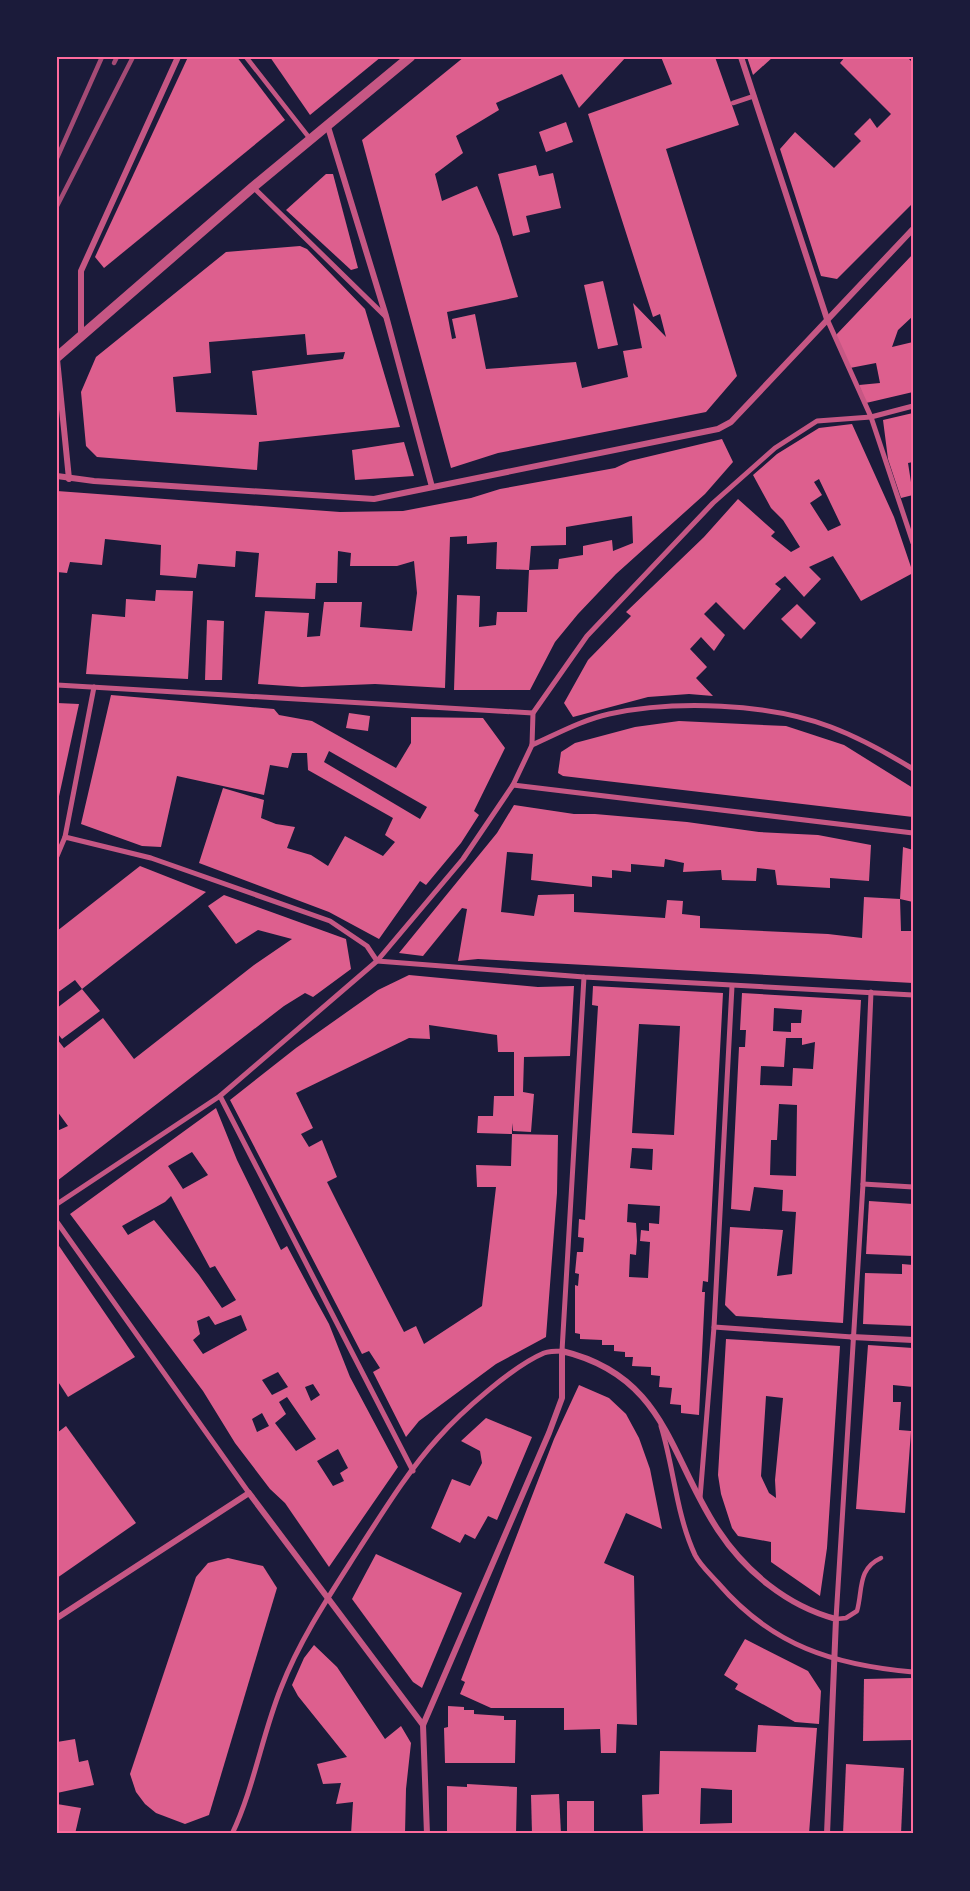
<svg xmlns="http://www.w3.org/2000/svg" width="970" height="1891" viewBox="0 0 970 1891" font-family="'Archivo Narrow',sans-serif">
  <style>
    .building { fill: #dd5f8e; fill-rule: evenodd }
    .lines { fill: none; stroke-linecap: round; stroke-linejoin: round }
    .service { stroke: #c65784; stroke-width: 4.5 }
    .pedestrian { stroke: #c65784; stroke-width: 5 }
    .minor { stroke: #c65784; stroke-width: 6 }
    .tertiary { stroke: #c65784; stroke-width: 10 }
    .rail { stroke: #a44b75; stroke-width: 4.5 }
    .neatline { fill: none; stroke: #ff6b9d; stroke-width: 2 }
  </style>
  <rect width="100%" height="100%" fill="#1b1b3a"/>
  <!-- building -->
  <g class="building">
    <polygon points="188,57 237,57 285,120 104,268 95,257"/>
    <polygon points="270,57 381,57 310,115"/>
    <polygon points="464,57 626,57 579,108 562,74 496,103 499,110 456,136 463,153 435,174 442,201 477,186 499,236 518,297 447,312 452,339 456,338 452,319 475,314 486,369 576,362 582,388 628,377 623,351 642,348 633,303 666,337 660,314 653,317 588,114 672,84 661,57 715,57 739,125 666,149 737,376 706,412 498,453 451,468 362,140"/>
    <polygon points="747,57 773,57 753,75"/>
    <polygon points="845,57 907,57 913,63 913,203 837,279 821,276 780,149 795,132 834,168 861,141 854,134 870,118 877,128 891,114 840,63"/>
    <polygon points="566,122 573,142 546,152 539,132"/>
    <polygon points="536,165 539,176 553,173 561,208 526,216 530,232 513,236 498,174"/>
    <polygon points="326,174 333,174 358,268 351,270 286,210"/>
    <path d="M300,246L307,249L365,309L400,427L259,442L257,470L97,457L86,446L81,392L96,357L226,252ZM305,334L307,355L345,352L343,359L252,371L257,415L176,412L173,377L211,373L209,342Z"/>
    <polygon points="913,254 913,316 898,330 892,347 913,342 913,392 866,403 859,385 880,383 876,363 850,368 836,335"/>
    <polygon points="603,281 618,345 598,349 584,285"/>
    <polygon points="913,413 913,462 908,463 913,495 901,498 888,459 883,420"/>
    <path d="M852,424L894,517L913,573L861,601L833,556L809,567L821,579L804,597L785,576L775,584L781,589L744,630L716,602L704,614L725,635L714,651L701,637L690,649L707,667L696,678L713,696L689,694L648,697L573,717L564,703L588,660L631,616L626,612L704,537L738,499L775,532L771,536L791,552L800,547L783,520L771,508L753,475L777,454L819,428ZM819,479L841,525L828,531L810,503L822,495L814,482Z"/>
    <polygon points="722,439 733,462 705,494 616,574 578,614 555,642 530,690 454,690 457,595 480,596 479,627 496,625 497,612 527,612 529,570 558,569 559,559 583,555 583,546 612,540 613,551 633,543 632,516 566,527 566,545 531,546 529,570 496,569 497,542 467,544 467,536 450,537 445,688 375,684 302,687 258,684 265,611 309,613 307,637 320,636 324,602 362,602 360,627 412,631 417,593 414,561 397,566 350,566 351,553 338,551 337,583 316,583 315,599 255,597 259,553 236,551 235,567 198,564 196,578 160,575 161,545 105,539 102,565 70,562 67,573 57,572 57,491 340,512 403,511 471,498 500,489 615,468 630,461"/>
    <polygon points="404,442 414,476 355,480 352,450"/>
    <polygon points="156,590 193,591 188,679 86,674 92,614 125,617 126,599 155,601"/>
    <polygon points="797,604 816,623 801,639 781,619"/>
    <polygon points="207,620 224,621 222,680 205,680"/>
    <path d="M111,695L274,709L279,715L312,721L396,768L411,743V717L483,718L505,748L474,811L479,815L461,843L426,885L420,881L379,939L329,912L199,863L223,788L264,800L261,818L276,824L295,827L287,848L311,855L328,866L345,836L383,856L395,842L385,835L393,818L308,770L307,753H292L288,768L270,765L264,795L177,776L161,847L142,846L81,824ZM329,751L427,807L420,819L324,762Z"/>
    <polygon points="57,703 79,704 58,801 57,801"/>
    <polygon points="349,713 370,716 368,731 346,728"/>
    <polygon points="679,721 786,726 844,745 913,788 913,817 563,776 558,773 561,752 575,743 635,727"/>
    <polygon points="514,805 574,814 595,814 687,822 759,832 818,835 871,845 869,881 830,878 830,888 777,885 775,870 757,868 756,881 722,880 721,870 683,872 684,863 665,859 664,867 631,864 631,872 612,870 612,878 592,876 592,887 531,880 533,854 507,852 501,912 534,916 538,895 574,894 574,912 665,918 667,900 683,901 682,914 700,916 700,928 828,934 862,938 864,897 900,899 903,847 913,850 913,902 900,899 901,931 913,931 913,983 478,959 458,961 467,909 462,908 423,956 399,953 497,833"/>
    <polygon points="140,866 206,892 82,989 75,980 57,993 57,931"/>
    <polygon points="224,895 346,939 351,969 313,997 305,993 284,1006 57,1181 57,1131 68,1126 57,1111 57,1039 64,1048 103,1018 134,1059 254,965 292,939 258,930 236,944 208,906"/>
    <polygon points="409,975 538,987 574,986 570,1056 524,1057 523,1092 534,1094 531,1132 513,1131 512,1123 512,1134 477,1133 478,1116 493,1116 494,1096 514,1096 514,1052 498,1052 497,1035 429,1025 430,1039 409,1038 296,1093 313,1128 301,1134 309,1147 322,1140 337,1177 327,1182 339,1206 404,1332 416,1326 424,1344 482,1306 496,1187 477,1187 476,1165 511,1166 512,1134 558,1135 557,1193 546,1337 496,1364 419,1421 406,1437 373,1372 380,1368 369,1351 362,1354 230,1100 296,1048 378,990"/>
    <path d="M593,986L723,993L708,1282L703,1281L702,1292H705L699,1415L681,1413V1405L670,1404L672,1388L659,1387L660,1376L651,1375V1367L632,1366L633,1357H625V1352L614,1351V1345H602V1340L580,1339V1334L575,1333V1285L578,1286L579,1274L575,1273L577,1252H583L584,1238L578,1237L579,1219L585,1220L598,1006L592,1005ZM639,1024L680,1026L674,1135L632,1133ZM632,1148L653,1149L652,1170L630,1168ZM628,1204L660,1206L659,1224L649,1223V1231L641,1230L640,1241L650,1242L648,1278L629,1277L630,1254L636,1255L637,1241L636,1223L627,1222Z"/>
    <polygon points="82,989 100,1011 62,1039 57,1033 57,1008"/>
    <path d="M742,993L861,1000L843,1323L736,1316L725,1305L730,1227L783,1230L777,1276L792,1274L796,1212L782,1211L783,1190L754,1187L750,1211L731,1209L739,1047H745L746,1030H740ZM774,1008L802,1010L801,1023H791V1032L773,1031ZM786,1038H802V1045L815,1042L813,1069L793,1068L792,1086L760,1085L761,1066L784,1067ZM779,1104L797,1105L796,1176L770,1175L771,1140H777Z"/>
    <path d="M216,1108L237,1160L281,1250L287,1246L313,1295L329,1324L350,1377L398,1467L329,1567L285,1503L270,1489L235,1443L203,1391L70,1214ZM192,1152L208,1175L183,1189L168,1166ZM171,1196L210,1268L215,1266L236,1300L222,1308L199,1275L154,1220L128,1235L122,1226L165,1202ZM241,1315L247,1330L203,1354L193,1340L200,1334L197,1321L209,1316L215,1325ZM278,1372L288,1387L272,1395L262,1380ZM313,1384L320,1395L311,1401L305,1387ZM287,1397L316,1439L296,1451L275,1423L286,1414L279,1402ZM262,1413L269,1426L257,1432L252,1419ZM338,1449L348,1468L340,1473L344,1481L333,1486L317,1461Z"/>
    <polygon points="869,1201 913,1204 913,1256 866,1254"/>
    <polygon points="57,1243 135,1357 68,1397 57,1380"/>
    <polygon points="902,1264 913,1265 913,1326 863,1324 865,1273 902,1274"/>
    <path d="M726,1339L840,1346L827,1548L820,1596L771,1562V1542L738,1536L732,1528L721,1494L718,1475ZM766,1396L783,1398L775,1480L776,1498L769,1493L761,1476Z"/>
    <polygon points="868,1345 913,1348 913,1387 893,1385 893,1402 901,1402 899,1430 911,1431 905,1513 856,1509"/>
    <polygon points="579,1385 609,1398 626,1414 639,1438 650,1469 662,1529 626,1513 604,1563 634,1576 637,1725 617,1724 616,1753 601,1753 600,1729 564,1730 564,1708 491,1708 460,1694 465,1682 461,1680 554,1439"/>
    <polygon points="486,1418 532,1437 497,1520 488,1516 475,1539 465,1534 460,1543 431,1528 452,1479 470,1486 482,1463 480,1451 461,1441"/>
    <polygon points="66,1426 136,1523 57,1578 57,1433"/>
    <polygon points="376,1554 462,1593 422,1688 413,1682 352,1599"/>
    <polygon points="228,1558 263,1566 277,1588 209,1815 185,1824 156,1813 145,1804 136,1792 130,1774 196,1577 208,1563"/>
    <polygon points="745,1639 808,1671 821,1691 819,1724 795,1722 735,1689 738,1684 724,1675"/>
    <polygon points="314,1645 337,1667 385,1739 401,1726 411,1743 406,1789 405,1834 351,1834 353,1802 336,1804 341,1783 323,1784 317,1764 347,1757 298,1696 292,1685 304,1658"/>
    <polygon points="913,1678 913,1740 863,1741 864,1679"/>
    <polygon points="448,1706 464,1707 464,1710 474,1710 474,1714 504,1716 504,1720 516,1720 515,1763 445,1763 444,1728 448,1727"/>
    <path d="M758,1725L817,1728L809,1834H643L642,1795L659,1794L660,1751L756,1752ZM701,1788L732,1790V1823L700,1824Z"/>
    <polygon points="75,1739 79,1762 88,1760 94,1785 57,1793 57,1742"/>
    <polygon points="846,1764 904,1768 901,1834 843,1834"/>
    <polygon points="467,1784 517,1787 516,1834 447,1834 447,1786 467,1787"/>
    <polygon points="559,1794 561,1834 532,1834 531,1795"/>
    <rect x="567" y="1801" width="27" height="33"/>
    <polygon points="57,1804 81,1808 75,1834 57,1834"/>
  </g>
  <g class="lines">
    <!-- service -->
    <g class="service">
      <polyline points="246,57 311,140"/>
      <polyline points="733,103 754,96"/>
      <path d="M836,1619L846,1618L857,1611C863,1590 857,1569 881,1558"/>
    </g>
    <!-- pedestrian -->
    <g class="pedestrian">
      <polyline points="253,187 385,316"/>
      <polyline points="827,319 871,417 913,543"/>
      <polyline points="57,685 533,713"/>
      <path d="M532,745C557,734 582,720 609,714C675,700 768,703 831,727C860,738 887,753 913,769"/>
      <polyline points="513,785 913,833"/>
      <polyline points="65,837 94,687"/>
      <polyline points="57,856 65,837 151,858 330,921 367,946 377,961 584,977 913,995"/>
      <polyline points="220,1096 413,1471"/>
      <polyline points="863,1184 913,1187"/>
      <polyline points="57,1204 220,1096 377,961 463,859 513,785 532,745 533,713 587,636 713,503 775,448 817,421 871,417 913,406"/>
      <polyline points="57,1222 249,1493"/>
      <polyline points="714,1327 852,1337"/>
      <path d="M661,1426C674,1468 676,1514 695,1555C700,1565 711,1575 718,1583C772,1646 834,1665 913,1672"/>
      <polyline points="700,1498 714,1327 732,986"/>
      <polyline points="836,1619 863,1184 871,992"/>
      <path d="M232,1834C254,1788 262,1735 281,1688C300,1639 331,1593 359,1549C383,1512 408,1471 438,1438C461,1412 513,1366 544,1353C550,1351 556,1351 562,1351L584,977"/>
    </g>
    <!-- minor -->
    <g class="minor">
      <polyline points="741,57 827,319"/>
      <polyline points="328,127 386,316 432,487"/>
      <polyline points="81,335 81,271 178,57"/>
      <polyline points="57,359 69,479"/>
      <polyline points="57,476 94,481 374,499 718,429 731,422 913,229"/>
      <polyline points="852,1337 913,1340"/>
      <polyline points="57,1618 249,1493 423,1725"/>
      <path d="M427,1834L423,1725L549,1433L562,1398V1351C666,1376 669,1456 718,1530C745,1571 787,1606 836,1619L827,1834"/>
    </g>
    <!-- tertiary -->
    <polyline class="tertiary" points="57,357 253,187 410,57"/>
    <!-- rail -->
    <g class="rail">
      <polyline points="114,63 117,57"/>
      <polyline points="57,158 102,57"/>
      <polyline points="57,206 133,57"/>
    </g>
  </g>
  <!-- border -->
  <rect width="970" height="1891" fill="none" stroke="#1b1b3a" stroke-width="117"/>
  <rect x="58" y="58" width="854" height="1774" class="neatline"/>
</svg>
